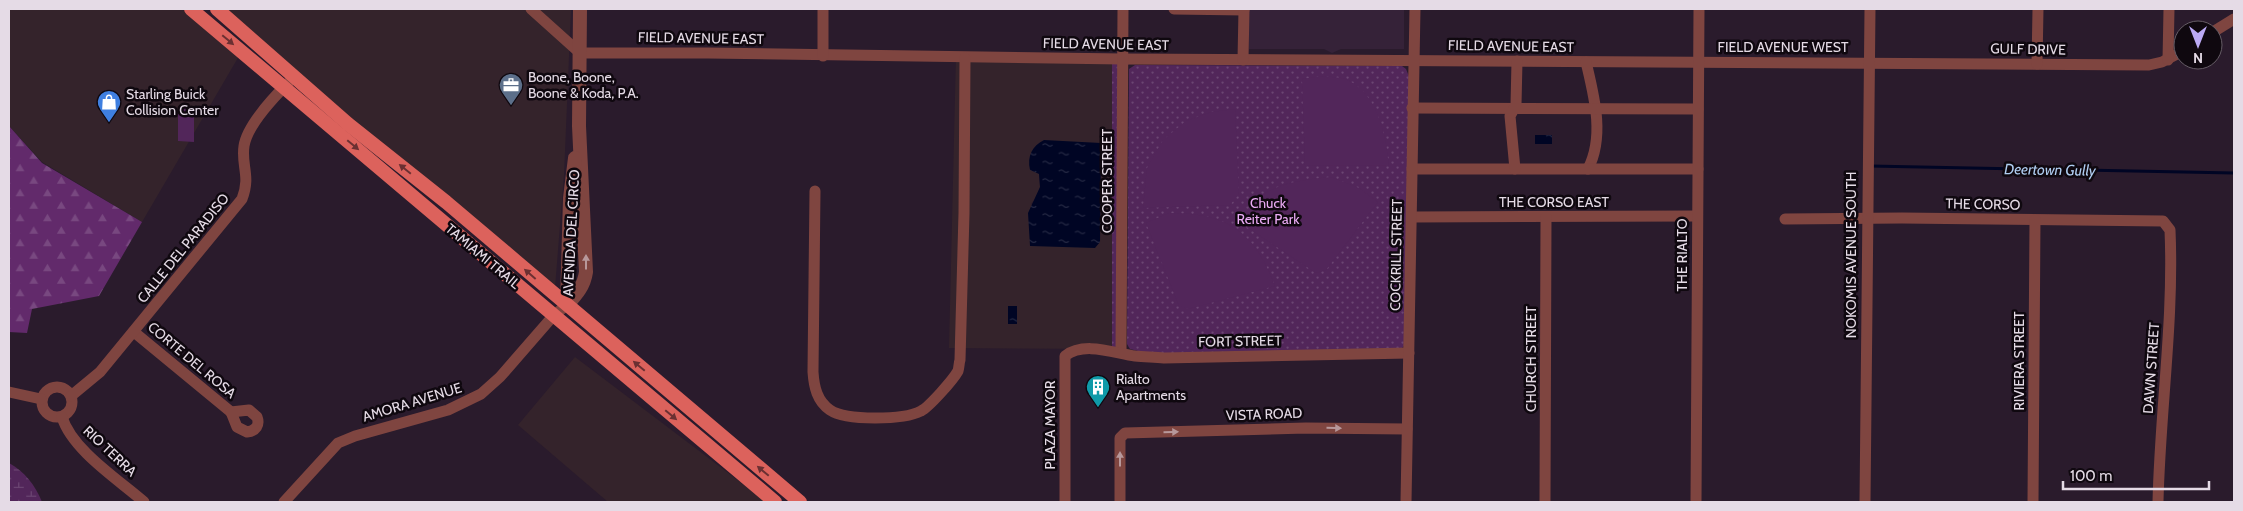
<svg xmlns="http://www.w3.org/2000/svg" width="2243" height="511" viewBox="0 0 2243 511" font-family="Cabin,sans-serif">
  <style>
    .commercial { fill: #34232b; fill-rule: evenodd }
    .built { fill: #352238 }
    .forest { fill: url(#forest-firs) }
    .wetland { fill: url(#wetland-marsh) }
    .park { fill: url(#park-dots) }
    .pitch { fill: #52265a }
    .water { fill: url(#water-ripples) }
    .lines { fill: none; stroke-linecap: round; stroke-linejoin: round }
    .stream { stroke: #000524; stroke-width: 3 }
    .minor { stroke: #7f4540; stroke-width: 11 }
    .tertiary { stroke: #7f4540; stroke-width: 14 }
    .primary { stroke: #dc625c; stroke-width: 14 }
    .oneway { fill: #6b3032 }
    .oneway2 { fill: #b7989b }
    .labels { text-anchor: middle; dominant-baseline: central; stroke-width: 5; stroke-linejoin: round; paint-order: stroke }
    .street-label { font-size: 14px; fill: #e5dbe6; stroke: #0f080f }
    .poi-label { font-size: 14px; fill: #e5dbe6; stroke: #0f080f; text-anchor: start }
    .park-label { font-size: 14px; fill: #ebabf5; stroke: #0f080f }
    .water-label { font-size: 15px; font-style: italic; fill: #afcdf1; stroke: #0f080f }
  </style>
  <defs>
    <pattern id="forest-firs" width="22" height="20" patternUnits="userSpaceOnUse" patternTransform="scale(1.25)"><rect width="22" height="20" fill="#622a6b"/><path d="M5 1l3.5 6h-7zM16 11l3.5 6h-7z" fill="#784880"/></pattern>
    <pattern id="wetland-marsh" width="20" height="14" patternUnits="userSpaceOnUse" patternTransform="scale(1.25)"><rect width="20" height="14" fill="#52265a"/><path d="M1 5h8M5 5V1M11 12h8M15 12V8" fill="none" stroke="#6b4572"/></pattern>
    <pattern id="park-dots" width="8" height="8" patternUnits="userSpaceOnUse" patternTransform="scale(1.25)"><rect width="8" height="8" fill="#52265a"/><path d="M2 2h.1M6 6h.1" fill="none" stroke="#6b4572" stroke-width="1.8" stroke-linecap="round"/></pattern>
    <pattern id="water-ripples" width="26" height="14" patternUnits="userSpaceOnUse" patternTransform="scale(1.25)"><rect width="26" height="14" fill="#000524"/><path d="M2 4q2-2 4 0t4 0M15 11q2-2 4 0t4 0" fill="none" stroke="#252944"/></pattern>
  </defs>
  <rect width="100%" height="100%" fill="#2a1b2c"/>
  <!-- commercial -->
  <g class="commercial">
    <polygon points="9,9 183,9 239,56 142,222 42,162 9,126"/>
    <polygon points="225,9 571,9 564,175 555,288 351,119"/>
    <path d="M956,55L1112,57V349L949,348ZM1101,143L1100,242L1095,247L1031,204L1037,197L1040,187L1039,174Z"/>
    <polygon points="575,357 756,494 767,502 608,502 518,425"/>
  </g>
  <!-- built -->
  <polygon class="built" points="1249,9 1404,9 1404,49 1341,49 1332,53 1324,49 1249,49"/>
  <!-- forest -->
  <polygon class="forest" points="9,126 42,163 142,222 99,296 32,309 27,333 9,332"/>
  <!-- wetland -->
  <path class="wetland" d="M9,463C25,472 35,485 42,502H9Z"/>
  <!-- park -->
  <g class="park">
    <polygon points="1112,57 1135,60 1126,66 1122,344 1112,349"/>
    <polygon points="1135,65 1402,66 1406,69 1410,79 1405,345 1402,348 1150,354 1130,349 1127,344 1129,69"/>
  </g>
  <!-- pitch -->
  <g class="pitch">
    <path d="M1322,76C1329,77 1339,77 1345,79C1378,92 1386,136 1389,166L1305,165L1302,79Z"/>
    <polygon points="178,107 194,107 194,142 178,141"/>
    <polygon points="1235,109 1239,194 1230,205 1143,208 1147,168 1163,140 1186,121 1211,112"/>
    <path d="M1331,177L1359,188L1378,202L1326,270L1316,273L1239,222C1248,212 1257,197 1269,191C1288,181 1311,179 1331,177Z"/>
    <path d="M1169,213C1227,213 1254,231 1275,286L1188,309L1179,306L1146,223Z"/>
  </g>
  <!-- water -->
  <g class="water">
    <rect x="1535" y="135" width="17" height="9"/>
    <path d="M1044,140L1101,143L1100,242L1095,248L1030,246L1028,213L1040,187L1039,174L1030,170C1027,156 1032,146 1044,140Z"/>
    <rect x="1008" y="306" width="9" height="18"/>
  </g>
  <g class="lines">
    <!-- stream -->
    <polyline class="stream" points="1870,166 2234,173"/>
    <!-- minor -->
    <g class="minor">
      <polyline points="531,9 580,53 708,53 1123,59 2149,65 2162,62 2183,51"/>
      <polyline points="1174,9 1244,10"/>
      <polyline points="2213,32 2234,19"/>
      <polyline points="823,56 823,9"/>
      <polyline points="1243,60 1244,9"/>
      <polyline points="2168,60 2169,9"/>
      <path d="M1586,62C1594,96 1605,136 1588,169"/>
      <polyline points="2037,64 2038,9"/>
      <polyline points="1412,108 1698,109"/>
      <polyline points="1412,169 1698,169"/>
      <polyline points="1515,169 1510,116 1516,105 1517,61"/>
      <path d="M815,191L813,372C814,387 817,401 830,410C846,421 904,420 921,411C929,407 953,380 958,371C959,368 959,363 960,360L964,213L965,58"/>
      <polyline points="1412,217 1697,216"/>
      <path d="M1785,219L1902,218L2163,221L2170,230C2174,321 2160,411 2158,502"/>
      <polyline points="134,332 231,412"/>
      <polyline points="1121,352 1123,9"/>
      <circle cx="57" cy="402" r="15"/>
      <polyline points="9,392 41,399"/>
      <path d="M71,396L100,372L242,199C251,176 241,166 244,146C247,126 274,97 288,83"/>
      <path d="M249,410L257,417C260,425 256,431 247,432L237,427L231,412Z"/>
      <path d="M62,417C72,450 119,480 144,502"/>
      <polyline points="284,502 338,443 355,436 448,410 481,394 500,377 554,315 567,305"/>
      <path d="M1065,502V356C1084,341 1114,353 1135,356C1145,357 1154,357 1164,358L1409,353"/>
      <polyline points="1120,502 1120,438 1125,433 1306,428 1407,429"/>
      <polyline points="1406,502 1415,9"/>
      <polyline points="1545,502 1546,217"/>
      <polyline points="1696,502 1699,9"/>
      <polyline points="1865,502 1870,9"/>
      <polyline points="2033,502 2035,220"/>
    </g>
    <!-- tertiary -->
    <g class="tertiary">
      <path d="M567,305C577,294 584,286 586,272L579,126L580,9"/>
      <polyline points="567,305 570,198 575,158"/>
    </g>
    <!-- primary -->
    <g class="primary">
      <polyline points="191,9 775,502"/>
      <polyline points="217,9 348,124 446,202 800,502"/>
    </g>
  </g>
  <!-- one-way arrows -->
  <defs><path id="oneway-solid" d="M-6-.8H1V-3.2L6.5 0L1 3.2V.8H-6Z" transform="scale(1.25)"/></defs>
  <g class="oneway">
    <use href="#oneway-solid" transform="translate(228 40) rotate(40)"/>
    <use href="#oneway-solid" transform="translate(353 145) rotate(40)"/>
    <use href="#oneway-solid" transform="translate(405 169) rotate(-141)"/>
    <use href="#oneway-solid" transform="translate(530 274) rotate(-139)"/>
    <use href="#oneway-solid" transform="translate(639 366) rotate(-140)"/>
    <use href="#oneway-solid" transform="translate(671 415) rotate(40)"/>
    <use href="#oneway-solid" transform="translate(763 471) rotate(-140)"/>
  </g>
  <g class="oneway2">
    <use href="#oneway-solid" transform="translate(586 262) rotate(-90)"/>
    <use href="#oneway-solid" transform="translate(1334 428) rotate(1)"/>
    <use href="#oneway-solid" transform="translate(1171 432) rotate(-1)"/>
    <use href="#oneway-solid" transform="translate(1120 459) rotate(-90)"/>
  </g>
  <!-- icons -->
  <defs>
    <g id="office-pin" transform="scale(1.25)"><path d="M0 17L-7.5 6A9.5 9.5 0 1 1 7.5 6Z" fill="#5c6f8a" stroke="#0f080f"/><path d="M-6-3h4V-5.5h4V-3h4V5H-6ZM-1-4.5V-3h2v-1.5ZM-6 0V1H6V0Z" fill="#fff"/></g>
    <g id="shop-pin" transform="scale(1.25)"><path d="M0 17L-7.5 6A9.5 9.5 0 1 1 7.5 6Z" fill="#3f7fe0" stroke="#0f080f"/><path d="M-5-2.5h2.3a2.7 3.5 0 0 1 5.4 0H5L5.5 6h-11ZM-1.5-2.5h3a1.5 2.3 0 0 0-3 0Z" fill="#fff"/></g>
    <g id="building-pin" transform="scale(1.25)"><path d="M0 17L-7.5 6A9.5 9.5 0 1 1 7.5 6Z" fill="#0f9aa8" stroke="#0f080f"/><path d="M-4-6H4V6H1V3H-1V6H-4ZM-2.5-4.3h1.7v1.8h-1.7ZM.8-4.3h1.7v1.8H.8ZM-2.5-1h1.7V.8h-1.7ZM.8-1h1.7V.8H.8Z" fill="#fff"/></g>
  </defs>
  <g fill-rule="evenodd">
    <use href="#office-pin" x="511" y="85"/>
    <use href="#shop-pin" x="109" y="102"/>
    <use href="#building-pin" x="1098" y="387"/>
  </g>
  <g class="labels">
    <!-- street labels -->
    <g class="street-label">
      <text transform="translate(701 38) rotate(1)">FIELD AVENUE EAST</text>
      <text transform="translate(1106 44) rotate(1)">FIELD AVENUE EAST</text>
      <text transform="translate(1511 46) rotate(1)">FIELD AVENUE EAST</text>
      <text x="1783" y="47">FIELD AVENUE WEST</text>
      <text transform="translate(2028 49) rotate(1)">GULF DRIVE</text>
      <text transform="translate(1107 181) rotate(-90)">COOPER STREET</text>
      <text x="1554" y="202">THE CORSO EAST</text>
      <text transform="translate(1983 204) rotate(1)">THE CORSO</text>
      <text transform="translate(571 233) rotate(-87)">AVENIDA DEL CIRCO</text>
      <text transform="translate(183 248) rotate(-51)">CALLE DEL PARADISO</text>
      <text transform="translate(1396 255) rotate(-89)">COCKRILL STREET</text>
      <text transform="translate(1682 255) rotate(-90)">THE RIALTO</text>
      <text transform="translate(1851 255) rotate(-90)">NOKOMIS AVENUE SOUTH</text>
      <text transform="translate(483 256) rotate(40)">TAMIAMI TRAIL</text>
      <text transform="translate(1240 341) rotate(-1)">FORT STREET</text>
      <text transform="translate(1531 359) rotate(-90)">CHURCH STREET</text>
      <text transform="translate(192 360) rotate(40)">CORTE DEL ROSA</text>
      <text transform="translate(2019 361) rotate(-90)">RIVIERA STREET</text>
      <text transform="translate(2151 368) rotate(-86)">DAWN STREET</text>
      <text transform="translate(412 402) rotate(-17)">AMORA AVENUE</text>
      <text transform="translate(1264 414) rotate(-2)">VISTA ROAD</text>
      <text transform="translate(1050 425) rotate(-90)">PLAZA MAYOR</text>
      <text transform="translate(110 451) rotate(43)">RIO TERRA</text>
    </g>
    <!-- poi labels -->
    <g class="poi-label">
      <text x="528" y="77">Boone, Boone,<tspan x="528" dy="16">Boone &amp; Koda, P.A.</tspan></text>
      <text x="126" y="94">Starling Buick<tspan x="126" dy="16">Collision Center</tspan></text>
      <text x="1116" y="379">Rialto<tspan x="1116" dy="16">Apartments</tspan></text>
    </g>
    <!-- park labels -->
    <g class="park-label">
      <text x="1268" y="203">Chuck<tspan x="1268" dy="16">Reiter Park</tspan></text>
    </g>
    <!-- water labels -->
    <g class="water-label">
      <text transform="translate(2050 170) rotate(1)">Deertown Gully</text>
    </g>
  </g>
  <!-- border -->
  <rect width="2243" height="511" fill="none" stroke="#e5dbe6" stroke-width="20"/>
  <!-- north arrow -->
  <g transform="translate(2198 45) rotate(180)"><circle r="24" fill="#0f080f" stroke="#655c65"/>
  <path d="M0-4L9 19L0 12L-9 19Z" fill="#bcaaf5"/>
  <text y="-8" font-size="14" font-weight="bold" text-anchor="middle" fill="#e5dbe6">N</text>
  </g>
  <!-- scale -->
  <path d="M2063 481v8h146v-8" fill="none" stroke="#e5dbe6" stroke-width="2.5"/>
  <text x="2070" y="481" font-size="15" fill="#e5dbe6" stroke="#0f080f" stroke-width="4" paint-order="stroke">100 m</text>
</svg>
